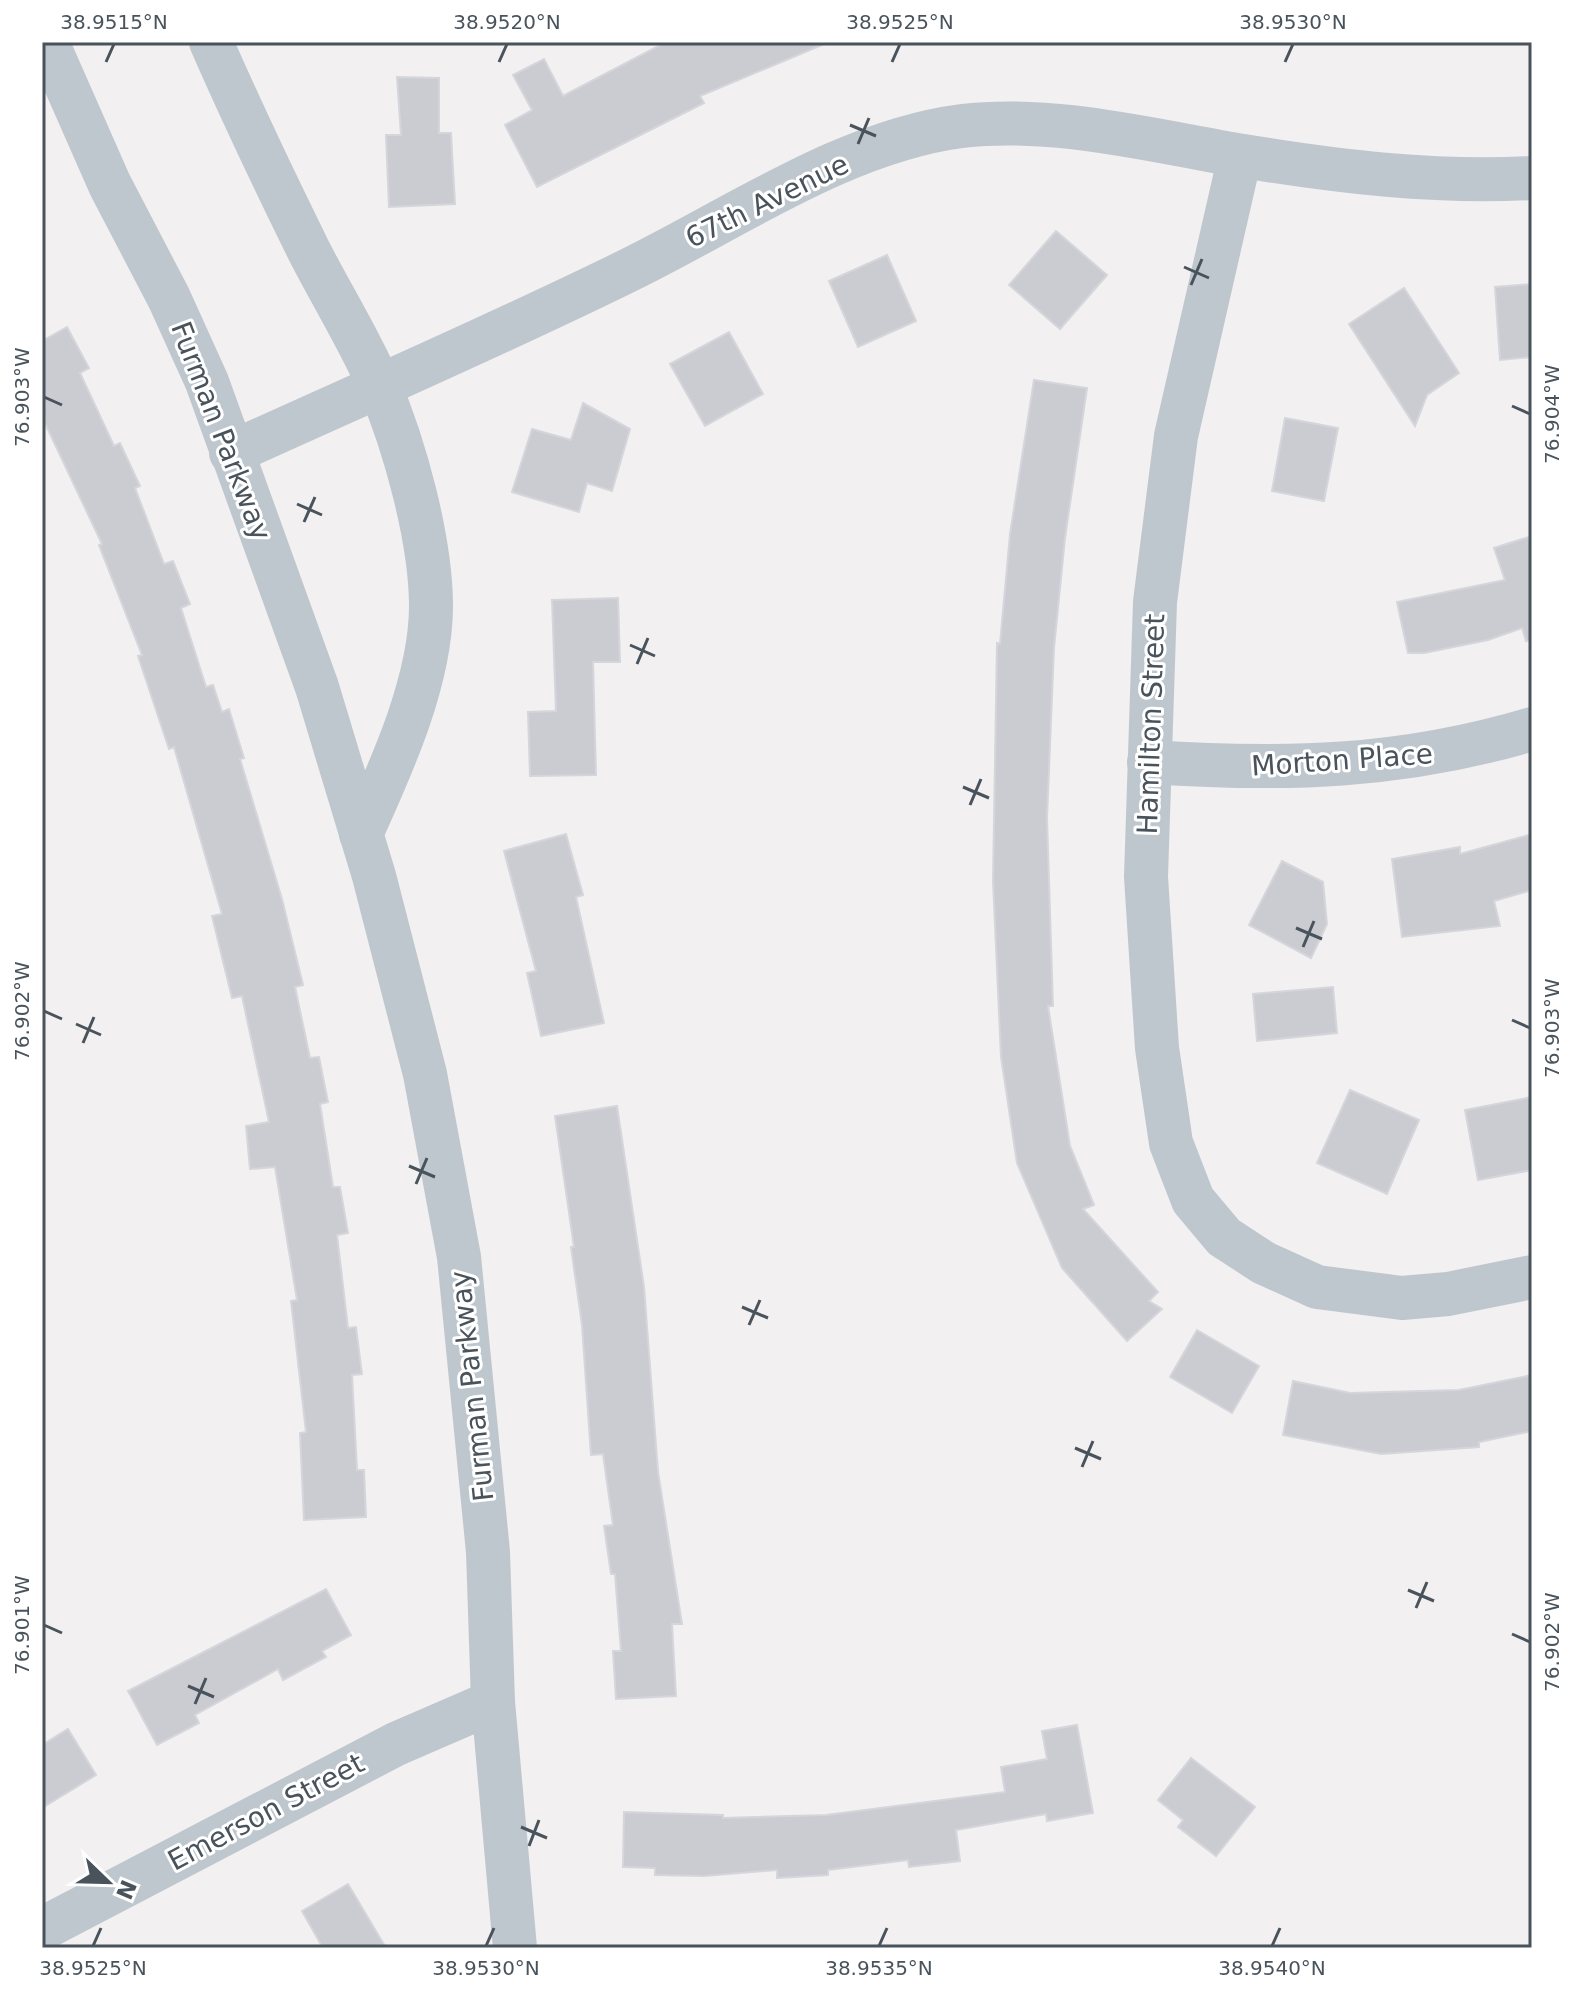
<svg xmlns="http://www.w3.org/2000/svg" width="1574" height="1990" viewBox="0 0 1574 1990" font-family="'DejaVu Sans',sans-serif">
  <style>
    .building { fill: #caccd2; stroke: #d4d6db; stroke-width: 2 }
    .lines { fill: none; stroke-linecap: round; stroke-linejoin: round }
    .minor { stroke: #bfc7ce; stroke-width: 44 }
    .ticks { fill: none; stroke: #49535c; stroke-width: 3 }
    .labels { text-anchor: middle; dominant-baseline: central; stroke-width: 6; stroke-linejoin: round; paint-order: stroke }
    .street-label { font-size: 28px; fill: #49535c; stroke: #fff }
    .neatline { fill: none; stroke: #49535c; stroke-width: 3 }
    .ticks-label { font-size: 20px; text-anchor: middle; fill: #49535c }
  </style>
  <rect width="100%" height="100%" fill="#f2f0f0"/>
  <!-- building -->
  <g class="building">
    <polygon points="666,42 829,42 700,96 704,103 537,187 505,125 532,110 513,75 544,59 563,96"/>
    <polygon points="397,77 439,78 439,133 451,133 455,204 389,207 386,135 401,135"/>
    <polygon points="1056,231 1107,275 1060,329 1009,285"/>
    <polygon points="887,255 916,321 858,347 829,281"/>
    <polygon points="1532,284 1532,357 1500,360 1495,287"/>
    <polygon points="1404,288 1459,373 1427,395 1415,426 1349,324"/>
    <polygon points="67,327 89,368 80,373 114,446 120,443 140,486 135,488 164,564 173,561 190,604 181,608 206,687 213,685 222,712 229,709 244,758 240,759 282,899 303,985 295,987 310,1058 319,1057 328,1102 320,1104 333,1187 340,1187 348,1233 337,1235 348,1328 356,1327 362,1374 352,1375 357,1470 364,1470 366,1517 304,1520 300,1433 306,1432 291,1301 297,1300 275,1167 250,1169 246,1126 269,1122 242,996 232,998 212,916 222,914 174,747 169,749 138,656 142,655 99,545 102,544 42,417 42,341"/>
    <polygon points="729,332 763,394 705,426 670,364"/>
    <polygon points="1034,380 1087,388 1065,538 1054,648 1047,818 1053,1006 1048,1006 1070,1146 1094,1205 1083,1209 1158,1292 1149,1301 1162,1309 1127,1341 1062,1268 1017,1163 1001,1057 993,881 997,643 1000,644 1010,534"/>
    <polygon points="583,403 630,429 612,491 587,483 579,512 512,492 532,429 571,440"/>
    <polygon points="1285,418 1338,428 1324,501 1272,491"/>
    <polygon points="1532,536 1532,640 1526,641 1522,628 1488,640 1424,653 1408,653 1397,602 1505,580 1494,548"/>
    <polygon points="618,598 620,662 593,662 596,775 530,776 528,712 556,711 552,600"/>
    <polygon points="566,834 583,895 576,897 604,1023 541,1036 527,973 536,971 504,851"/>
    <polygon points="1532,834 1532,890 1494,901 1500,926 1402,937 1392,859 1460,847 1460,854"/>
    <polygon points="1282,861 1323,882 1327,924 1311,958 1249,925"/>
    <polygon points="1333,987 1337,1033 1257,1041 1253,994"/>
    <polygon points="1350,1090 1419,1120 1387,1194 1317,1163"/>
    <polygon points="1532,1097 1532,1170 1478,1180 1465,1110"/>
    <polygon points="617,1106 644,1287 658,1472 682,1624 672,1624 676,1696 616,1699 613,1651 621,1651 615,1574 611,1574 604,1526 613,1525 603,1454 591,1455 582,1325 571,1247 574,1247 555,1116"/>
    <polygon points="1197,1330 1259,1366 1232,1413 1170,1377"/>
    <polygon points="1532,1375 1532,1431 1479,1442 1479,1447 1381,1454 1283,1435 1293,1381 1350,1393 1459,1390"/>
    <polygon points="326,1589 351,1635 322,1651 326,1657 283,1680 278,1669 195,1715 199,1723 157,1745 128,1691"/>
    <polygon points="1077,1725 1093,1813 1047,1821 1046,1814 956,1830 960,1861 909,1867 908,1860 828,1870 828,1875 777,1878 777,1870 704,1876 655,1875 655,1868 623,1867 624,1812 723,1815 723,1818 826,1815 1005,1792 1001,1767 1047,1759 1042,1731"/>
    <polygon points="68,1729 96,1775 42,1808 42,1745"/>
    <polygon points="1191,1758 1255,1807 1216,1856 1178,1827 1183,1820 1158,1800"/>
    <polygon points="348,1884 386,1948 323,1948 302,1911"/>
  </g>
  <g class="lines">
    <!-- minor -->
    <g class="minor">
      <polyline points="47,42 110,185 169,298 207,382 317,687 374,876 425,1074 459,1257 488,1552 493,1702 515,1948"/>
      <path d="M211,42C242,113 275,182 309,251C332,296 359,339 379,385C405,446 430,537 431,603C432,678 392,766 361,834"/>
      <polyline points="1240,156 1176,436 1155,602 1146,877 1157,1048 1171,1143 1193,1200 1224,1237 1264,1263 1317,1287 1402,1298 1448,1294 1532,1277"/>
      <path d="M231,453C363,393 497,335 627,271C732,220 844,141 962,126C1055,115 1153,141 1243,156C1340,172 1434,183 1532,178"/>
      <path d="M1149,762C1284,771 1401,768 1532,729"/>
      <polyline points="42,1929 396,1744 493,1702"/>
    </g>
  </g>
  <!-- ticks -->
  <path class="ticks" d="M106,62L114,44M499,62L507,44M892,62L900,44M1285,62L1293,44M850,125L876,136M858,144L869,118M1184,267L1209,278M1191,285L1202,259M44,397L62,405M1512,406L1530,414M297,504L322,515M304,522L315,497M630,645L655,656M637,664L648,638M963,787L989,798M970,805L981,779M1296,928L1322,939M1303,947L1314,921M44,1011L62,1019M1512,1020L1530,1028M76,1024L101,1035M83,1043L94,1017M409,1166L435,1177M416,1184L427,1158M742,1307L768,1318M749,1325L760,1300M1075,1448L1101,1459M1082,1467L1093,1441M1408,1590L1434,1601M1416,1608L1427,1582M44,1625L62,1633M1512,1634L1530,1642M188,1686L214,1697M195,1704L206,1678M521,1827L547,1838M529,1846L539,1820M93,1946L101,1928M486,1946L494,1928M879,1946L887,1928M1272,1946L1280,1928"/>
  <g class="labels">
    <!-- street labels -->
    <g class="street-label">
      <text transform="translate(767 201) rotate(-26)">67th Avenue</text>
      <text transform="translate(221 431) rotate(69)">Furman Parkway</text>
      <text transform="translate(1151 724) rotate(-88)">Hamilton Street</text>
      <text transform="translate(1342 760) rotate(-4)">Morton Place</text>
      <text transform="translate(472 1386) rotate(-96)">Furman Parkway</text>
      <text transform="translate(266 1812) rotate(-28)">Emerson Street</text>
    </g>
  </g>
  <!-- border -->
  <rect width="1574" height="1990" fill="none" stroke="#ffffff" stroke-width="88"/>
  <!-- north arrow -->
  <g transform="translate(108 1882) rotate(113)" stroke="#ffffff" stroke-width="6" paint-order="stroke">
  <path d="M0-6L14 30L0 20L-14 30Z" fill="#49535c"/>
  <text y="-12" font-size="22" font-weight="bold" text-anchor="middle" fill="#49535c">N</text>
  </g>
  <rect x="44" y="44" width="1486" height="1902" class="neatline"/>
  <g class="ticks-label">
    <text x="114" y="29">38.9515°N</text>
    <text x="507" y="29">38.9520°N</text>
    <text x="900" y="29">38.9525°N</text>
    <text x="1293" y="29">38.9530°N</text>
    <text transform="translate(22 397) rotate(-90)" y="7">76.903°W</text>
    <text transform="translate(1552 414) rotate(-90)" y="7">76.904°W</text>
    <text transform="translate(22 1011) rotate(-90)" y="7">76.902°W</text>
    <text transform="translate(1552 1028) rotate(-90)" y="7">76.903°W</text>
    <text transform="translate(22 1625) rotate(-90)" y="7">76.901°W</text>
    <text transform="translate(1552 1642) rotate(-90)" y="7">76.902°W</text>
    <text x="93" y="1975">38.9525°N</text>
    <text x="486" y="1975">38.9530°N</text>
    <text x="879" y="1975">38.9535°N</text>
    <text x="1272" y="1975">38.9540°N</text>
  </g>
</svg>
